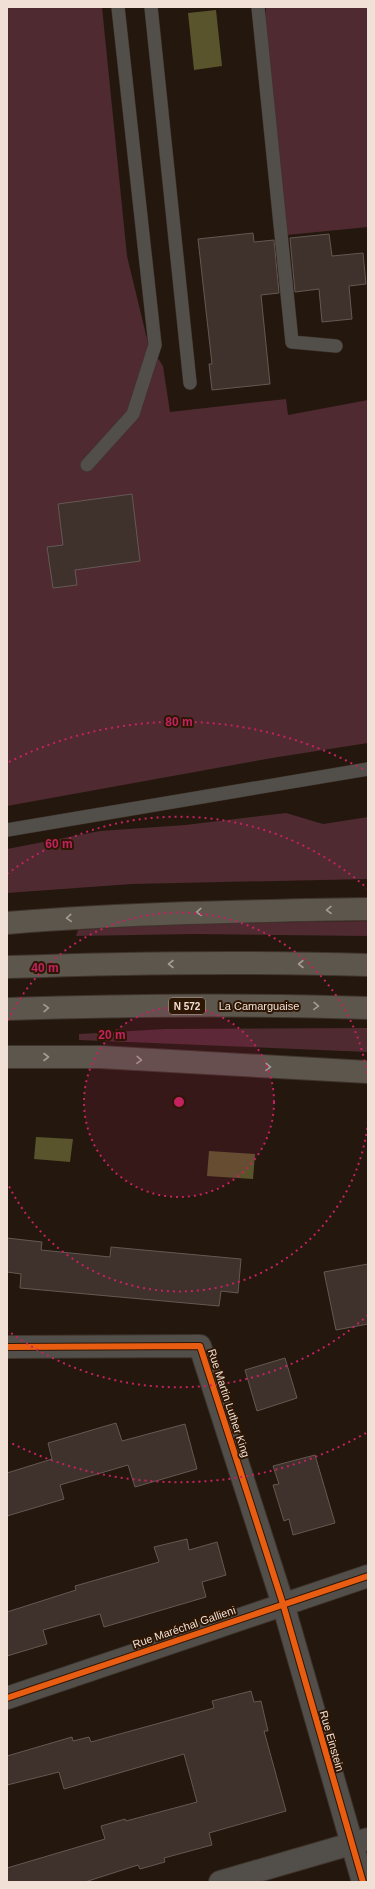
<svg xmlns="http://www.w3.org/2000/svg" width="375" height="1889" viewBox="0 0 375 1889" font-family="Arial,sans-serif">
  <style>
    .green { fill: #4f2a31 }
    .water { fill: #59542c }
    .building { fill: #3f312b; stroke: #655853 }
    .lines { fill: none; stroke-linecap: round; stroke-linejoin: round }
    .service-casing { stroke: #3f342c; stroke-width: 14 }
    .minor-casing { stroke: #3f342c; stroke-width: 24 }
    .trunk-casing { stroke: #3f342c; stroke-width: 24 }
    .service { stroke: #524e4a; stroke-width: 13 }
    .minor { stroke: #524e4a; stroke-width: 22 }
    .trunk { stroke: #5c564d; stroke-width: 22 }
    .cycleway-casing { stroke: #2e1604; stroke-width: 8 }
    .cycleway { stroke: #e95d12; stroke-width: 6 }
    .oneway { stroke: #a69b91 }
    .ring { fill: none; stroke: #c42261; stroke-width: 2; stroke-dasharray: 2 4 }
    .labels { text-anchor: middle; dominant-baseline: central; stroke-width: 4; stroke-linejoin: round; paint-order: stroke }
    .shield { fill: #2e1604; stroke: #b6a396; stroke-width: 1 }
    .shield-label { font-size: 10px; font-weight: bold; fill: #f1e0d5 }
    .street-label { font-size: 11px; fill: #f1e0d5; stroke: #2e1604 }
    .centre { fill: #c42261; stroke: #2e1604; stroke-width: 2 }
    .ring-label { font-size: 12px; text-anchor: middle; font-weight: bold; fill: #c42261; stroke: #2e1604; stroke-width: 4; stroke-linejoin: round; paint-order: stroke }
  </style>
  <rect width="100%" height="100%" fill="#24170e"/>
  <!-- green -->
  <g class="green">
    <polygon points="7,7 102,7 127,256 148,343 163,366 170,412 286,399 288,415 368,400 368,743 272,758 7,806"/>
    <polygon points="266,7 368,7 368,227 287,235 266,32"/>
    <polygon points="286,813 323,824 368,817 368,879 132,884 7,893 7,849 100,831 185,825"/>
    <polygon points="368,921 368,936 193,934 76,936 78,930 167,924"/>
    <polygon points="368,1028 368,1052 79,1040 79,1034 166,1029"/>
  </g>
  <!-- water -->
  <g class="water">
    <polygon points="216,10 222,66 194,70 188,13"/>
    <polygon points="36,1137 73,1139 70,1162 34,1159"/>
    <polygon points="209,1151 255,1154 253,1179 207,1176"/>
  </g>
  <!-- building -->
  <g class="building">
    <polygon points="253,233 254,242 274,240 279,293 261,295 270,384 212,390 209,364 212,364 198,239"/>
    <polygon points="329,234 332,256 363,253 366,284 349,286 352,319 322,322 319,289 295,292 290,238"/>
    <polygon points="132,494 140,561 75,570 77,585 53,588 47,547 63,545 58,504"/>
    <polygon points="7,1238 42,1242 41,1250 110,1257 111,1247 241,1259 238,1293 221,1291 219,1306 20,1288 21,1274 7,1272"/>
    <polygon points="368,1264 368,1324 336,1330 324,1272"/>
    <polygon points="285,1358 297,1398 257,1411 245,1370"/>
    <polygon points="116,1423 122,1441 185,1424 197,1469 135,1487 128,1465 60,1485 64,1499 7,1516 7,1473 52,1459 48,1443"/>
    <polygon points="315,1455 335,1523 293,1535 289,1519 284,1521 273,1485 279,1484 273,1466"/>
    <polygon points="187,1539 189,1550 217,1542 226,1575 202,1582 206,1597 104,1627 100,1614 43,1630 47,1644 7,1656 7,1612 76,1590 75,1586 159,1562 154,1547"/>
    <polygon points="251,1691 254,1702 261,1701 268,1731 264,1731 286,1811 209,1833 212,1845 164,1858 165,1862 140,1869 138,1865 85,1882 7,1882 7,1868 105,1839 101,1826 125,1819 126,1821 197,1802 184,1754 64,1789 59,1772 7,1785 7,1756 72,1737 73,1741 89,1737 91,1742 127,1732 214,1708 212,1701"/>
  </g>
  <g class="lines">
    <!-- service casing -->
    <g class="service-casing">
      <g id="service">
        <polyline points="151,7 190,383"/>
        <polyline points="258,7 292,342 336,346"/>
        <polyline points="87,465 133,414 155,345 118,7"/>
        <polyline points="7,830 368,769"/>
      </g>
    </g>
    <!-- minor casing -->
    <g class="minor-casing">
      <g id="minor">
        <polyline points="7,1347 200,1346 283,1604 363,1882"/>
        <polyline points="7,1698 368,1576"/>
        <polyline points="220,1882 368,1839"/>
      </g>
    </g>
    <!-- trunk casing -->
    <g class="trunk-casing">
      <g id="trunk">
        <path d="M7,923C127,913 247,911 368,909"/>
        <path d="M7,967C127,963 248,961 368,965"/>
        <path d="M7,1009C127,1005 248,1004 368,1008"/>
        <polyline points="7,1057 100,1057 368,1072"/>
      </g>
    </g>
    <!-- service -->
    <use href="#service" class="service"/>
    <!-- minor -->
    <use href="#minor" class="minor"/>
    <!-- trunk -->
    <use href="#trunk" class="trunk"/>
    <!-- cycleway casing -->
    <g class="cycleway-casing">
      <g id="cycleway">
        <polyline points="7,1347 200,1346 283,1604 363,1882"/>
        <polyline points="7,1698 368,1576"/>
      </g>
    </g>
    <!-- cycleway -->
    <use href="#cycleway" class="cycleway"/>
  </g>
  <!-- one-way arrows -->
  <defs><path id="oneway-chevron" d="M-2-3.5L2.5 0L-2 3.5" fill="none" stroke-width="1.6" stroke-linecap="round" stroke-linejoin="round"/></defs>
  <g class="oneway">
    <use href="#oneway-chevron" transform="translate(329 910) rotate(179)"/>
    <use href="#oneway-chevron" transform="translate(199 912) rotate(178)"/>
    <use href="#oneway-chevron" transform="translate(69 918) rotate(176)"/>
    <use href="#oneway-chevron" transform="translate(171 964) rotate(180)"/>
    <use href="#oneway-chevron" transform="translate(301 964) rotate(180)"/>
    <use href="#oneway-chevron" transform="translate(316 1006) rotate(2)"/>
    <use href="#oneway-chevron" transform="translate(46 1008) rotate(-2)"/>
    <use href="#oneway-chevron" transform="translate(46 1057)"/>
    <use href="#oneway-chevron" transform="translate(139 1060) rotate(3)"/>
    <use href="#oneway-chevron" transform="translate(268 1067) rotate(3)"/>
  </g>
  <!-- distance rings -->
  <circle cx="179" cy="1102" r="95" fill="#c42261" fill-opacity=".12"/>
  <g class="ring">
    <circle cx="179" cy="1102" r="95"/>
    <path d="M368 1122A190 190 0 0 1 8 1184M8 1020A190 190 0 0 1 368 1082"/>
    <path d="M368 1315A285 285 0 0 1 7 1330M7 874A285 285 0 0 1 368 889"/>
    <path d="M366 1433A380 380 0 0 1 9 1442M9 762A380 380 0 0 1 366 771"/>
  </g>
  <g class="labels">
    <!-- shield labels -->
    <rect class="shield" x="169" y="998" width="36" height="16" rx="3"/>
    <g class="shield-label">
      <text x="187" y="1006">N 572</text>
    </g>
    <!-- street labels -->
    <g class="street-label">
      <text x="259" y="1006">La Camarguaise</text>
      <text transform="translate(229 1403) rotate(72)">Rue Martin Luther King</text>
      <text transform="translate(184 1627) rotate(-19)">Rue Maréchal Gallieni</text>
      <text transform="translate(332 1741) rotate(74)">Rue Einstein</text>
    </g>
  </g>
  <circle cx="179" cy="1102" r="6" class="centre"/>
  <g class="ring-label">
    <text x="179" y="726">80 m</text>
    <text x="59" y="848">60 m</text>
    <text x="45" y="972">40 m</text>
    <text x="112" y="1039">20 m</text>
  </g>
  <!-- border -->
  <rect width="375" height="1889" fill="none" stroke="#f1e0d5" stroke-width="16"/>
</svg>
